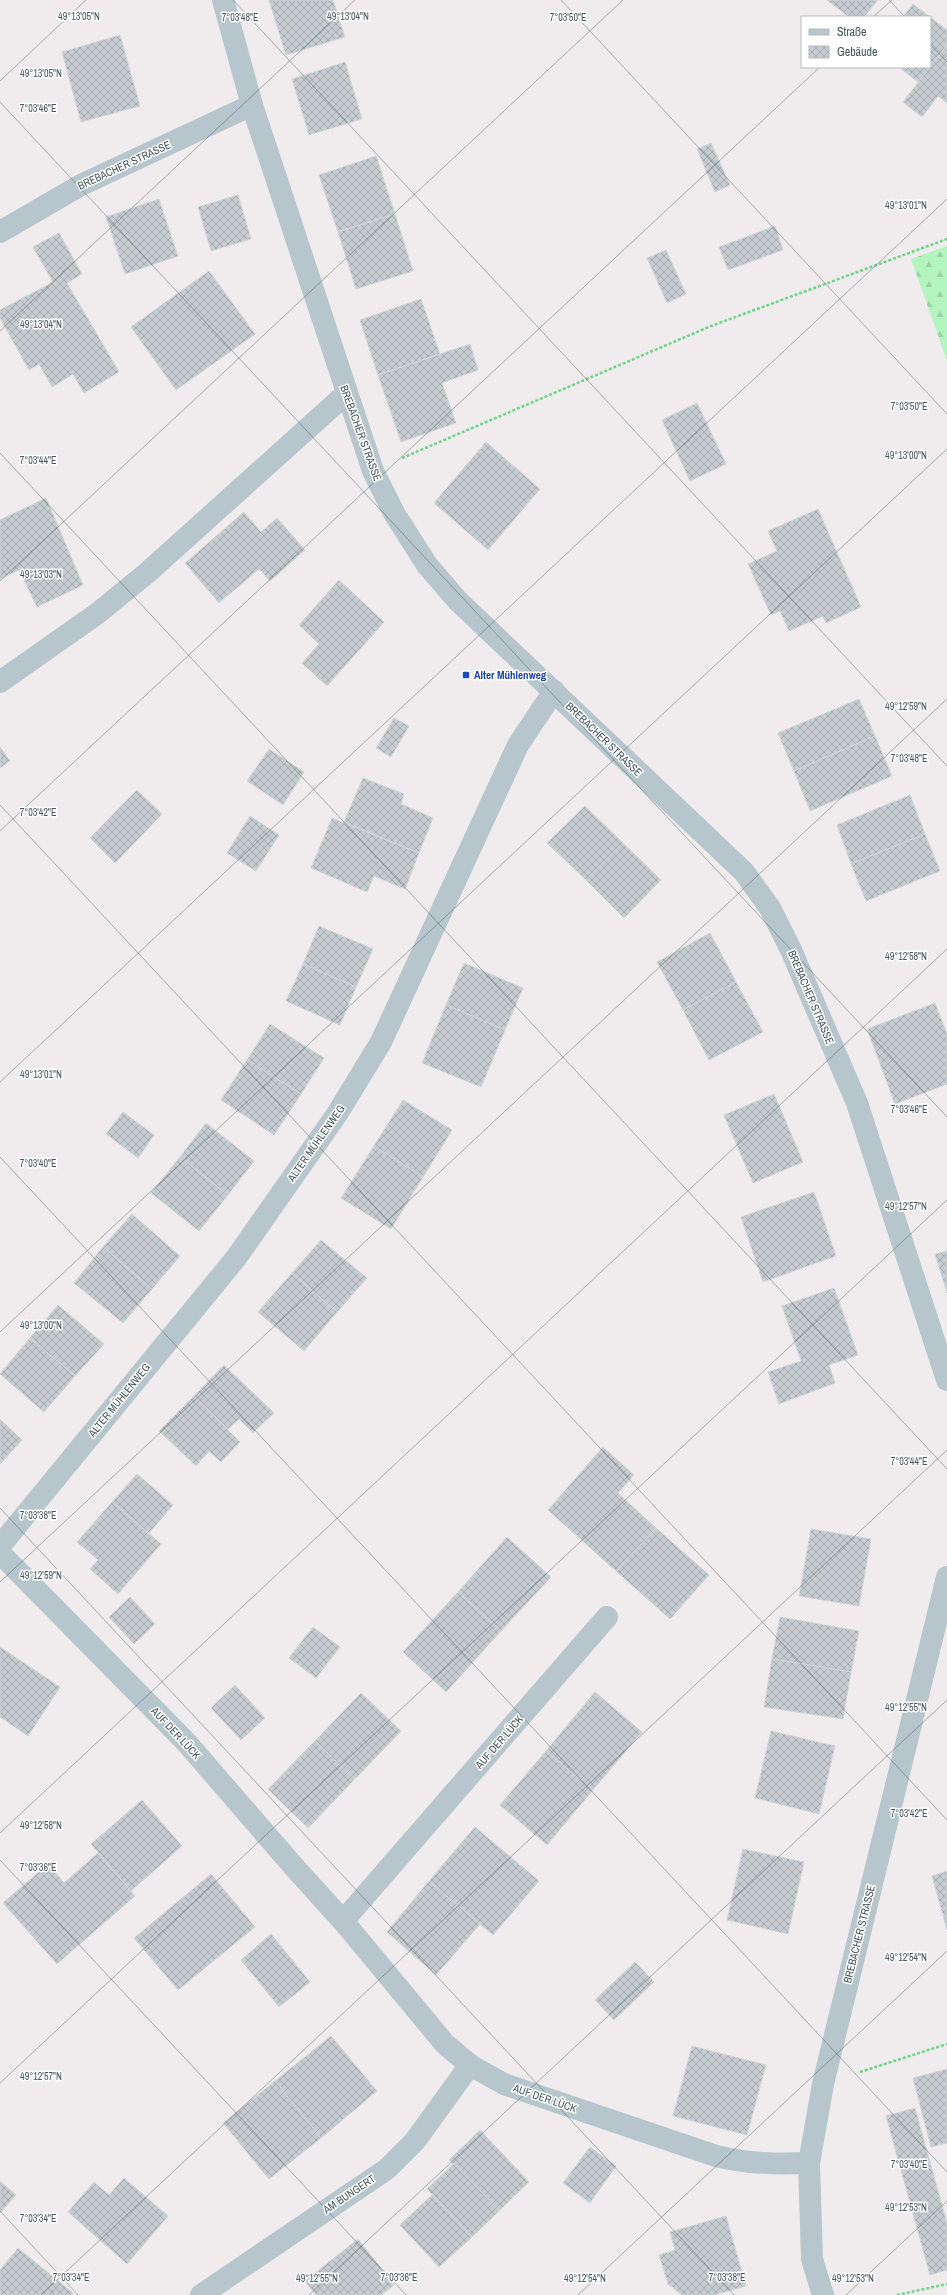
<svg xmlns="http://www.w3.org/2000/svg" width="947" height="2295" viewBox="0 0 947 2295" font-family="'Archivo Narrow',sans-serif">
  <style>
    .forest { fill: url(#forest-firs) }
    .building { fill: url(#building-cross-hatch); stroke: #d0d5d9 }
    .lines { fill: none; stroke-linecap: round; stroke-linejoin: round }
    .path { stroke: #69d586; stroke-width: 2.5; stroke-dasharray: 3 2; stroke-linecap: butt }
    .minor { stroke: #b6c6cc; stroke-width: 22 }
    .ticks { fill: none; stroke: #43565c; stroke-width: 1; stroke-opacity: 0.45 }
    .transit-dot { fill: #1a4fb4; stroke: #fff; stroke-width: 1.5 }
    .labels { text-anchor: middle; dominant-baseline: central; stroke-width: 3; stroke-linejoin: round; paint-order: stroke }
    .street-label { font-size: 11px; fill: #43565c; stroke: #fff }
    .transit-label { font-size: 11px; font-weight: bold; fill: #164399; stroke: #fff; text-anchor: start }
    .ticks-label { font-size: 10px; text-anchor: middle; fill: #43565c; stroke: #fff; stroke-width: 3; stroke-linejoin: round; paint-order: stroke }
  </style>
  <defs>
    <pattern id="forest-firs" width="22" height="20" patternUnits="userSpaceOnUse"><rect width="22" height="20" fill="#b4f4be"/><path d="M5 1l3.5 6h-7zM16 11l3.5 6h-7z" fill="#9cd3a6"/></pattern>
    <pattern id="building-cross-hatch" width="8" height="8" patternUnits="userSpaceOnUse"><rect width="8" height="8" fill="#c6ccd0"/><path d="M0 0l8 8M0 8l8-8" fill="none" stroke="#a2a8ac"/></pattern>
  </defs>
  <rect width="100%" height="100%" fill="#f0eced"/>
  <!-- forest -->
  <polygon class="forest" points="947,246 947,361 911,259"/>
  <!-- building -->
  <g class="building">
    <polygon points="269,0 333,0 345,37 286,55"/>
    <polygon points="827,0 878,0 864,17 849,17"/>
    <polygon points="913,4 930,17 903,17"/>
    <polygon points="930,17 947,30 947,45 930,67"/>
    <polygon points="120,35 140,106 81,122 62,52"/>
    <polygon points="947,45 947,103 938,96 922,117 903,102"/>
    <polygon points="345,62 362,119 309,135 292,79"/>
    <polygon points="899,67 930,67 918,82"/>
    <polygon points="711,143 730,185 715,192 697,149"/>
    <polygon points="376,156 395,214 338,232 319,175"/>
    <polygon points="238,195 251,239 211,251 198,207"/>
    <polygon points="159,199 178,256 125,274 106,217"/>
    <polygon points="395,214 413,271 356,289 338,232"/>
    <polygon points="775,226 783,250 728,270 719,247"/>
    <polygon points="59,233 82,274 67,283 119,372 84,393 73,374 52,387 39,364 29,370 0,318 0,310 53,282 33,247"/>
    <polygon points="666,250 686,294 667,303 647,258"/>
    <polygon points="209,271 255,334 176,390 131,327"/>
    <polygon points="421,299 440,354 378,375 360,320"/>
    <polygon points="470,344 478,370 442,383 456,423 401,442 378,375"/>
    <polygon points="697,403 726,464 690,481 662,420"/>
    <polygon points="486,442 540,489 488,550 434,503"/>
    <polygon points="46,498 83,585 37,607 19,570 0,579 0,520"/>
    <polygon points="818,509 861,607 826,623 823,616 789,631 780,611 771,615 748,564 777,551 768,531"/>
    <polygon points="244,512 261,532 277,518 305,550 270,581 259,569 219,603 185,563"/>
    <polygon points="339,580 384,622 327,686 302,663 319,644 299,625"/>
    <polygon points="859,699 875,736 794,771 778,733"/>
    <polygon points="394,718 409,726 391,757 376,748"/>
    <polygon points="875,736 892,776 810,811 794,771"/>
    <polygon points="0,747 10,761 0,768"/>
    <polygon points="269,749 304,772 283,805 247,781"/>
    <polygon points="363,778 404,794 401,804 433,818 419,853 344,822"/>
    <polygon points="137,790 162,814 115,863 90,838"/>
    <polygon points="910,795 925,834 851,864 837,825"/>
    <polygon points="585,806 623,843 586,880 547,843"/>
    <polygon points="250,816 279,835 256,871 227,853"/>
    <polygon points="332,818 419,853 405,889 374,876 367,892 311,868"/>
    <polygon points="925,834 940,871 866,901 851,864"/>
    <polygon points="623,843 661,880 624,918 586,880"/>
    <polygon points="319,926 373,949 356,987 303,964"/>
    <polygon points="710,933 736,982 683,1010 657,962"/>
    <polygon points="464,963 523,988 505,1030 446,1005"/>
    <polygon points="303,964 356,987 340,1025 286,1001"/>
    <polygon points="736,982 763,1032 709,1060 683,1010"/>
    <polygon points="935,1003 947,1034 947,1084 895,1104 867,1029"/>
    <polygon points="446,1005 505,1030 481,1087 422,1063"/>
    <polygon points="270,1024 324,1058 301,1094 247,1060"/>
    <polygon points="247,1060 301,1094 274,1135 221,1100"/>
    <polygon points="774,1094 803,1162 753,1183 724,1115"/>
    <polygon points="403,1100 452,1130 423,1177 374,1146"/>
    <polygon points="123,1112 154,1135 138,1158 106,1134"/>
    <polygon points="206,1123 254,1161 228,1195 180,1157"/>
    <polygon points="374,1146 423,1177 391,1229 341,1198"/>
    <polygon points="180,1157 228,1195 199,1231 151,1193"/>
    <polygon points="814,1192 836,1256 763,1282 741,1217"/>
    <polygon points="132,1214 180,1256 152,1289 103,1247"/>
    <polygon points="321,1240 367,1278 337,1312 292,1273"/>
    <polygon points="103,1247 152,1289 123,1323 74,1283"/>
    <polygon points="947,1251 947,1293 935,1254"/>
    <polygon points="292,1273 337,1312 304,1351 258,1312"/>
    <polygon points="834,1288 858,1355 829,1365 835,1383 779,1404 768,1372 801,1361 782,1306"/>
    <polygon points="58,1305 104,1344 75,1376 30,1338"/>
    <polygon points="30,1338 75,1376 44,1412 0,1374"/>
    <polygon points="224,1365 274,1413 253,1433 239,1419 228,1429 194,1396"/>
    <polygon points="194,1396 240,1442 221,1462 209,1451 196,1466 159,1431"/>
    <polygon points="0,1419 22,1440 0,1464"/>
    <polygon points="603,1447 634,1475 618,1493 656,1528 616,1571 548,1510"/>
    <polygon points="137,1474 173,1505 149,1533 112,1502"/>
    <polygon points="112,1502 161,1544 118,1594 90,1569 98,1560 77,1542"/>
    <polygon points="656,1528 709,1575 670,1619 616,1571"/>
    <polygon points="811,1529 871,1539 859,1606 799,1596"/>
    <polygon points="507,1537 551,1577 501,1631 458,1592"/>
    <polygon points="458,1592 501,1631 446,1692 403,1652"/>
    <polygon points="130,1597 155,1624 134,1644 109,1617"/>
    <polygon points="780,1617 859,1631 851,1672 772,1659"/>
    <polygon points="313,1627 340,1647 316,1678 289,1658"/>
    <polygon points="0,1647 60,1687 28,1736 0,1717"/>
    <polygon points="772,1659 851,1672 843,1719 764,1707"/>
    <polygon points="235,1685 265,1718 241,1740 211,1708"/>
    <polygon points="595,1692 642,1732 593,1790 546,1751"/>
    <polygon points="361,1693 401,1731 355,1779 315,1741"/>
    <polygon points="771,1731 835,1746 819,1814 755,1798"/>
    <polygon points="315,1741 355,1779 308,1828 268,1789"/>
    <polygon points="546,1751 593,1790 547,1845 500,1805"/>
    <polygon points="142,1800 182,1846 131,1891 91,1844"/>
    <polygon points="475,1827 539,1881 493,1935 429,1881"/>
    <polygon points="743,1849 804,1862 788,1934 727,1920"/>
    <polygon points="98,1853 135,1896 57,1964 3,1903 48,1864 64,1883"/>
    <polygon points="947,1871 947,1930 932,1876"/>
    <polygon points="211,1874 255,1927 178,1990 134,1938"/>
    <polygon points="429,1881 480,1924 436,1975 387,1932"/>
    <polygon points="271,1934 310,1982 279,2007 241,1960"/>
    <polygon points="635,1962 654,1982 614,2020 595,2000"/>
    <polygon points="331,2036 377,2091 321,2138 275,2081"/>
    <polygon points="692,2046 766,2065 747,2135 673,2116"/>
    <polygon points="947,2069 947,2143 931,2147 913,2078"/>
    <polygon points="275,2081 321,2138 269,2179 223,2123"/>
    <polygon points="915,2108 947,2223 947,2270 930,2275 886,2116"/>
    <polygon points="480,2130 529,2182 499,2211 449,2160"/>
    <polygon points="590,2147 616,2166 590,2203 563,2183"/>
    <polygon points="454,2163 499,2211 472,2237 427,2189"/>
    <polygon points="124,2178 168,2216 127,2264 68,2212 94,2182 109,2195"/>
    <polygon points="0,2181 16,2195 0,2213"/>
    <polygon points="432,2195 472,2237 439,2267 400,2225"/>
    <polygon points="726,2216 746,2286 714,2295 682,2295 668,2284 659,2255 675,2250 670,2232"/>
    <polygon points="358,2239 394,2285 381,2295 316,2295 305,2281"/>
    <polygon points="18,2248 73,2293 72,2295 0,2295 0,2270"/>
  </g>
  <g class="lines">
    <!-- path -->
    <g class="path">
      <polyline points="402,458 711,326 947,239"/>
      <polyline points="860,2072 947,2044"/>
      <polyline points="897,2295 947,2284"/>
    </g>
    <!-- minor -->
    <g class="minor">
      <polyline points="223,0 252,105 373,471 394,513 427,565 458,601 744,872 770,908 791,950 857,1103 947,1380"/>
      <polyline points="0,232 81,185 252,105"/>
      <polyline points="0,682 98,613 147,573 347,393"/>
      <polyline points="0,1546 236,1258 337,1114 381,1042 518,745 554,691"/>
      <path d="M0,1553L186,1742L295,1868L343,1921L445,2044L470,2065L504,2084L716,2156C748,2164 777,2164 809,2163"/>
      <polyline points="343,1921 607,1617"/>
      <polyline points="201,2295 387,2169 415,2141 470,2065"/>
      <polyline points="823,2295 812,2259 809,2163 823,2084 947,1577"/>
    </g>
  </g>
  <!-- ticks -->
  <path class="ticks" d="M233,0L947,766M561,0L947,414M889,0L905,17M873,17L892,0M930,44L947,62M0,81L86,0M0,102L947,1117M0,331L355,0M0,453L947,1469M0,581L623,0M0,805L947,1820M0,831L820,67M0,1082L947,199M0,1157L947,2172M0,1332L947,449M0,1508L734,2295M0,1582L947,699M0,1833L947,949M0,1860L406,2295M0,2083L947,1200M0,2211L78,2295M41,2295L947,1450M309,2295L947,1700M578,2295L947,1951M846,2295L947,2201"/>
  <!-- markers -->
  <rect class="transit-dot" x="462" y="671" width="8" height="8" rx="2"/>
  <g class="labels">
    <!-- street labels -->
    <g class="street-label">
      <text transform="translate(124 165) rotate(-25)">BREBACHER STRASSE</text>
      <text transform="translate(361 433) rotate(70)">BREBACHER STRASSE</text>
      <text transform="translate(604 739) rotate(44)">BREBACHER STRASSE</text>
      <text transform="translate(811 997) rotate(67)">BREBACHER STRASSE</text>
      <text transform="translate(316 1143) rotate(-55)">ALTER MÜHLENWEG</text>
      <text transform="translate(119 1400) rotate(-51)">ALTER MÜHLENWEG</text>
      <text transform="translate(176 1733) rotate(47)">AUF DER LÜCK</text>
      <text transform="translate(499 1742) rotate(-49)">AUF DER LÜCK</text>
      <text transform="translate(859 1934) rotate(-76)">BREBACHER STRASSE</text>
      <text transform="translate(545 2098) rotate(19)">AUF DER LÜCK</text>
      <text transform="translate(349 2194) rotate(-34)">AM BUNGERT</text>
    </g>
    <!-- transit labels -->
    <g class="transit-label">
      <text x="474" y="675">Alter Mühlenweg</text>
    </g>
  </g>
  <g class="ticks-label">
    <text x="79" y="20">49°13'05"N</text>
    <text x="348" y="20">49°13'04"N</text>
    <text x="240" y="21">7°03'48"E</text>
    <text x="568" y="21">7°03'50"E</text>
    <text x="41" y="77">49°13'05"N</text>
    <text x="38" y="112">7°03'46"E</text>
    <text x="906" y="209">49°13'01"N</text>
    <text x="41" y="328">49°13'04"N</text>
    <text x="909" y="410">7°03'50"E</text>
    <text x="906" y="459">49°13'00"N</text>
    <text x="38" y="464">7°03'44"E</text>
    <text x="41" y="578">49°13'03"N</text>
    <text x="906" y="710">49°12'59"N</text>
    <text x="909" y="762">7°03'48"E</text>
    <text x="38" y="816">7°03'42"E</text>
    <text x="906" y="960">49°12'58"N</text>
    <text x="41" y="1078">49°13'01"N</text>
    <text x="909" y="1113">7°03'46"E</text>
    <text x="38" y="1167">7°03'40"E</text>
    <text x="906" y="1210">49°12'57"N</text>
    <text x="41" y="1329">49°13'00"N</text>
    <text x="909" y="1465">7°03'44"E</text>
    <text x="38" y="1519">7°03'38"E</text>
    <text x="41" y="1579">49°12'59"N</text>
    <text x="906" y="1711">49°12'55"N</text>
    <text x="909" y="1817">7°03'42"E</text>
    <text x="41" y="1829">49°12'58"N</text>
    <text x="38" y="1871">7°03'36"E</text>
    <text x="906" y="1961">49°12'54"N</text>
    <text x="41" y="2080">49°12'57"N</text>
    <text x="909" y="2168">7°03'40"E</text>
    <text x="906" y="2211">49°12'53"N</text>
    <text x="38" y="2222">7°03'34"E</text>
    <text x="71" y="2281">7°03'34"E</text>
    <text x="399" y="2281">7°03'36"E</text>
    <text x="727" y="2281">7°03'38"E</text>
    <text x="317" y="2282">49°12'55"N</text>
    <text x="585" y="2282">49°12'54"N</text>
    <text x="853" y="2282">49°12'53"N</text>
  </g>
  <!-- legend -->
  <rect x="801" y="16" width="130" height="52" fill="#ffffff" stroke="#b4bbbe"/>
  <rect x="809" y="29" width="20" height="6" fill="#b6c6cc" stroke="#b4bbbe"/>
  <text x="837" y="36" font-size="12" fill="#43565c">Straße</text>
  <rect x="809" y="46" width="20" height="12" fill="url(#building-cross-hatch)" stroke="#b4bbbe"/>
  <text x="837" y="56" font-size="12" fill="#43565c">Gebäude</text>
</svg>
